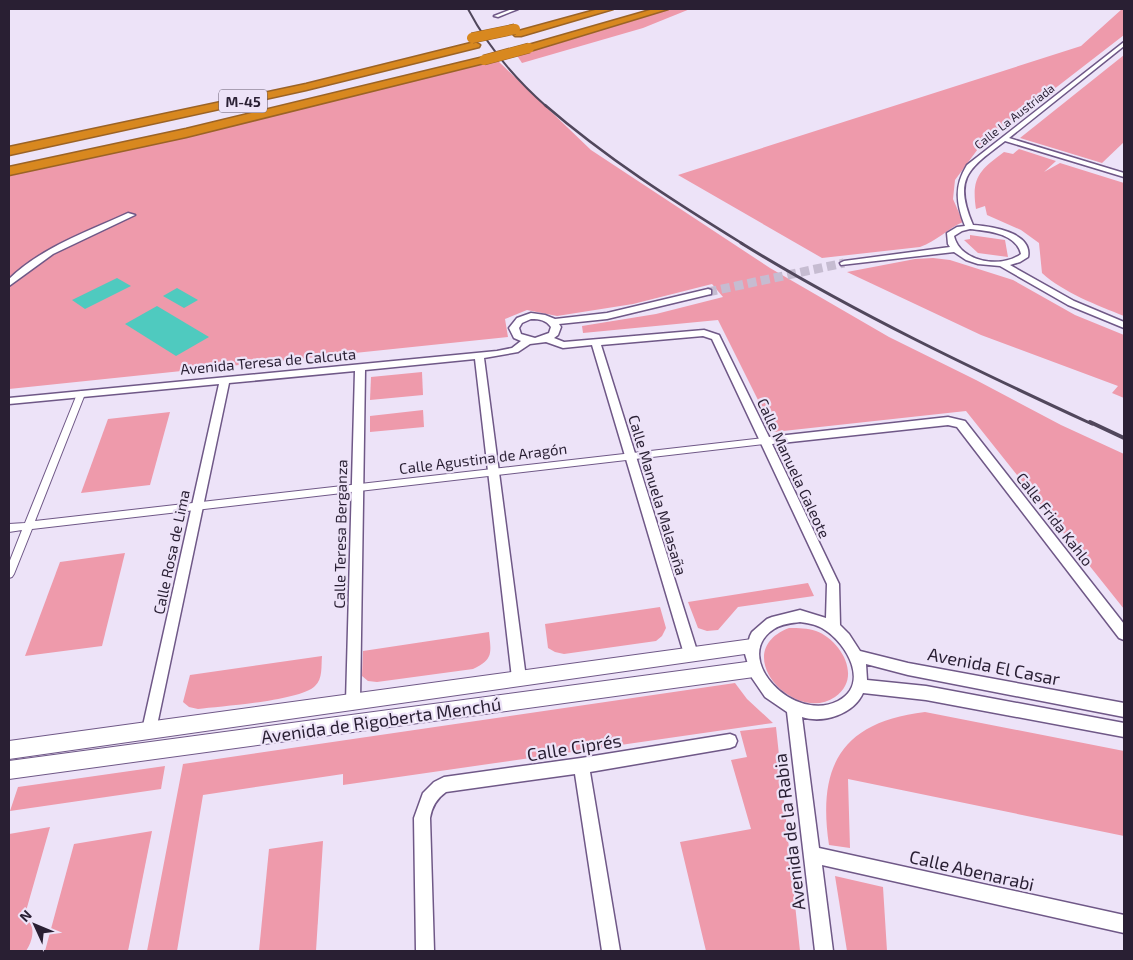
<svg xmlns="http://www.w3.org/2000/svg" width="1133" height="960" viewBox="0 0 1133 960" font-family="'Exo 2',sans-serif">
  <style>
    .green { fill: #ee9aab }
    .water { fill: #4fcabf }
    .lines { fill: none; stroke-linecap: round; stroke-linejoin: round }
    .minor-tunnel { stroke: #c6bcd1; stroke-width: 9; stroke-dasharray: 9 4.5; stroke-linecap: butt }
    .pedestrian-casing { stroke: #6f5887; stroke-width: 2 }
    .minor-casing { stroke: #6f5887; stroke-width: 3 }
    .tertiary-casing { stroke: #6f5887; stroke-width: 2 }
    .motorway-casing { stroke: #9b6326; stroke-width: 3 }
    .pedestrian { fill: #fff; fill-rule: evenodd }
    .minor { fill: #fff; fill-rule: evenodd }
    .tertiary { fill: #fff; fill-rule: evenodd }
    .motorway { fill: #d8881f; fill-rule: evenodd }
    .rail-far3 { stroke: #51475c; stroke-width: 2 }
    .rail-far2 { stroke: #51475c; stroke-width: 2.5 }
    .rail-far1 { stroke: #51475c; stroke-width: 3 }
    .rail { stroke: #51475c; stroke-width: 4 }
    .motorway-bridge-casing { stroke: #9b6326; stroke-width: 11; stroke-linecap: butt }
    .motorway-bridge { stroke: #d8881f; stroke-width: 10 }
    .labels { text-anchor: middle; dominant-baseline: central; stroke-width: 4.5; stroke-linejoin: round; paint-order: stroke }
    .far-street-label { font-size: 12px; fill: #291f33; stroke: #ede3f8 }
    .shield { fill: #ede3f8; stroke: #645a6e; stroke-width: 1 }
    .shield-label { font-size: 14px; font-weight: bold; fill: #291f33 }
    .street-label { font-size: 15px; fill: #291f33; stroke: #ede3f8 }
    .near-street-label { font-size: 18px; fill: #291f33; stroke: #ede3f8 }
  </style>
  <rect width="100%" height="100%" fill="#ede3f8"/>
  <!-- green -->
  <g class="green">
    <polygon points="667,9 690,9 643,28 522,63 516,54"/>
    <path d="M1122,9H1124V35L1005,127L989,139L986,138L955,180L953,199L963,222C947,229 937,241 920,247L822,258L678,175L1081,46Z"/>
    <polygon points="1124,55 1124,142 1102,163 1020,138"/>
    <polygon points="496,59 591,150 770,268 889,337 976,380 1061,425 1124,454 1124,609 966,411 774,432 718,320 583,333 582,326 656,314 723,297 712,284 633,304 557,316 527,310 505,319 508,337 9,389 9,174 188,135"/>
    <path d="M1019,149L1056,161L1044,172L1060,163L1124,183V316C1097,305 1064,293 1042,273L1039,243L1021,230L987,215L985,206L976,209C971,177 980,170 1004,152L1013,154Z"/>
    <polygon points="970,235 1005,240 1008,257 978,253 964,240 970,239"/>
    <polygon points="933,258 950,260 1013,280 1075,315 1124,335 1124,398 1112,393 1118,386 981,335 847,272 915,259"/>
    <polygon points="422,372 423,395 370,400 371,377"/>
    <polygon points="423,410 424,427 370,432 370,416"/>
    <polygon points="170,412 150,485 81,493 108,419"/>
    <polygon points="125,553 102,646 25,656 60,562"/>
    <polygon points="808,583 814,596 738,607 718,630 707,631 698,628 688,602"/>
    <polygon points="660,607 666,628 662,636 656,641 564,654 555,652 548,648 545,624"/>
    <path d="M789,628C799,628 807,628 816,631C841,640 863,678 835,697C795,725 727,652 789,628Z"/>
    <path d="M489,632C491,653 494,659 473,669L377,682L368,681L362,676L363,651Z"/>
    <path d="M322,656C321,666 323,679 315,686C300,701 222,706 198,709L189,707L183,702L190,675Z"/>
    <polygon points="735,683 747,699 773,723 343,785 343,774 203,795 177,951 147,951 183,764"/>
    <path d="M925,712L1124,751V836L848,779L850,848L829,845C817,765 842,722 925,712Z"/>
    <polygon points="776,727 800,951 706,951 680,842 751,829 731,760 747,757 740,731"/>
    <polygon points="165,766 161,789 10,811 18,787"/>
    <path d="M50,827L24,918C37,924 33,941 26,951H9V834Z"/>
    <polygon points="152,831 128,951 45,951 74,844"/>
    <polygon points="323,841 316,951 259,951 269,849"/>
    <polygon points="835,876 883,887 887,951 847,951"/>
  </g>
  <!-- water -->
  <g class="water">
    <polygon points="117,278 131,286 85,309 72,300"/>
    <polygon points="177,288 198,300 184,308 163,296"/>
    <polygon points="157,306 209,337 176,356 125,324"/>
  </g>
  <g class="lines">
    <!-- minor-tunnel -->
    <polyline class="minor-tunnel" points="708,292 844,263"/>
    <!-- pedestrian casing -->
    <g class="pedestrian-casing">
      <polygon id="pedestrian" points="81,391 85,394 35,521 764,438 768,441 764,444 32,529 14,574 12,577 9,578 9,563 22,530 9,532 9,524 25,523 77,394"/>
    </g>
    <!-- minor casing -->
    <g class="minor-casing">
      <g id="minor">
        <polygon points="512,9 518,9 498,17 494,16"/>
        <path d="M1124,42V46L1009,138L1124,173V177L1005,141C970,168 952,177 973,225C990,226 1033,232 1028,257L1020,262L1010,265L1074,301L1124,322V328L1068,305L1000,266L978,264L966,260L954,252L841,265L840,263L844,261L950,247L948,244L947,233L957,227L965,226C956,203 954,186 967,165ZM970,229C988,231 1016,233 1021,254C1001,269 960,262 954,236L962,231Z"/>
        <path d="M128,213L135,215L53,254L9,286V279C42,247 87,232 128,213Z"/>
        <path d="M708,289L711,290V294L607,319L559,324L561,327L558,335L554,338L564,342L704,330L719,335L769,437L948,417L965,421L1124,624V640L1119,638L957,427L948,425L772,444L839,584L840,625L849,634L860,651L908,663L1124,703V717L908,675L866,664L867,680L926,686L1124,723V737L926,700L863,693C854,714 823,724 802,717L819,848L1124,915V933L822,865L833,951H815L787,712L765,697L752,678L745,654L750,636L752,632L767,619L772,617L800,610L826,618L827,584L712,339L703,336L601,345L698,654L696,658L691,660L686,658L684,654L592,345L563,348L546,342L530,344L518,352L484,358L526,678L524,683L519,684L514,683L512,678L475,359L365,370L360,702L358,707L353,709L348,707L346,702L355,371L229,383L156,730L154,735L149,737L144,735L142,730L219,384L9,404V398L497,351L512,348L521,341L514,338L509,328L517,318L531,313L545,315L555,319L607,313ZM531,319C540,319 546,320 551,327L549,333L535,338L521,334L519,328L522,323ZM800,622C809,623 818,625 825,630C847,644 870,684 838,701C793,724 730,657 774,629C781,624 792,623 800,622Z"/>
        <path d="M730,734L735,736L737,741L735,746L730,748L590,772L620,951H602L575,774L446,792C436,799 432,807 430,818L434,951H416L414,818L423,793L434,782L444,777L581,758Z"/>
      </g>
    </g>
    <!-- tertiary casing -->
    <g class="tertiary-casing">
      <g id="tertiary">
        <polygon points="752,639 758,641 760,646 758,651 752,653 9,759 9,741"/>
        <polygon points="754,661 760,664 762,669 760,674 754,677 9,779 9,761"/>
      </g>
    </g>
    <!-- motorway casing -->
    <g class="motorway-casing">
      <g id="motorway">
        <polygon points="599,9 613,9 521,36 515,36 513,34 515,32"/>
        <polygon points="654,9 668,9 533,50 525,50 524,48 525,46"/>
        <polygon points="475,42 480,45 479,47 306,90 9,155 9,147 306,84"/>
        <polygon points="484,57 488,58 489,60 488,62 186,137 9,175 9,167 186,129"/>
      </g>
    </g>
    <!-- pedestrian -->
    <use href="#pedestrian" class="pedestrian"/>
    <!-- minor -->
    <use href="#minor" class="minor"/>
    <!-- tertiary -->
    <use href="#tertiary" class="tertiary"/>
    <!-- motorway -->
    <use href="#motorway" class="motorway"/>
    <!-- rail-far3 -->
    <path class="rail-far3" d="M468,9C488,47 514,78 547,107"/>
    <!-- rail-far2 -->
    <path class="rail-far2" d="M545,105C606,158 675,202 743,244"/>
    <!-- rail-far1 -->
    <path class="rail-far1" d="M741,243C853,312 973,369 1092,424"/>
    <!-- rail -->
    <polyline class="rail" points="1090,422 1124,438"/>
    <!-- motorway-bridge casing -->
    <g class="motorway-bridge-casing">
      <g id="motorway-bridge">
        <polyline points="472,38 515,29"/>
        <polyline points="484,60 529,48"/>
      </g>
    </g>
    <!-- motorway-bridge -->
    <use href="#motorway-bridge" class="motorway-bridge"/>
  </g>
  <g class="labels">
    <!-- far-street labels -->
    <g class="far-street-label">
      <text transform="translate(1014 116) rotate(-38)">Calle La Austriada</text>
    </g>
    <!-- shield labels -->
    <rect class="shield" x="219" y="89.5" width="48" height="23" rx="4"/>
    <g class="shield-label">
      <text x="243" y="101">M-45</text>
    </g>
    <!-- street labels -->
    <g class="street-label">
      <text transform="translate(268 361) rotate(-5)">Avenida Teresa de Calcuta</text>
      <text transform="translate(483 458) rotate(-7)">Calle Agustina de Aragón</text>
      <text transform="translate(794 468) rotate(65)">Calle Manuela Galeote</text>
      <text transform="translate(658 495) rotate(73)">Calle Manuela Malasaña</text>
      <text transform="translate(1055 519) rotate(52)">Calle Frida Kahlo</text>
      <text transform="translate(340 534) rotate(-89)">Calle Teresa Berganza</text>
      <text transform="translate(171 552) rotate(-78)">Calle Rosa de Lima</text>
    </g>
    <!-- near-street labels -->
    <g class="near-street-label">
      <text transform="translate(994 666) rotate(11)">Avenida El Casar</text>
      <text transform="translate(381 720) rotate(-8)">Avenida de Rigoberta Menchú</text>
      <text transform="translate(574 747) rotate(-9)">Calle Ciprés</text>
      <text transform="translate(789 832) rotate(-97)">Avenida de la Rabia</text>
      <text transform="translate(972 870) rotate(13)">Calle Abenarabi</text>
    </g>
  </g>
  <!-- border -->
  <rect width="1133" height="960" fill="none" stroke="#291f33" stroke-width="20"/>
  <!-- north arrow -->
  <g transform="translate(35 925) rotate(314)" stroke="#ede3f8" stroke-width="4" paint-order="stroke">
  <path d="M0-4L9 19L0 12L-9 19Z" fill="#291f33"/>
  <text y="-8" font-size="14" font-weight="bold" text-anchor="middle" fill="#291f33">N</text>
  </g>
</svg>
